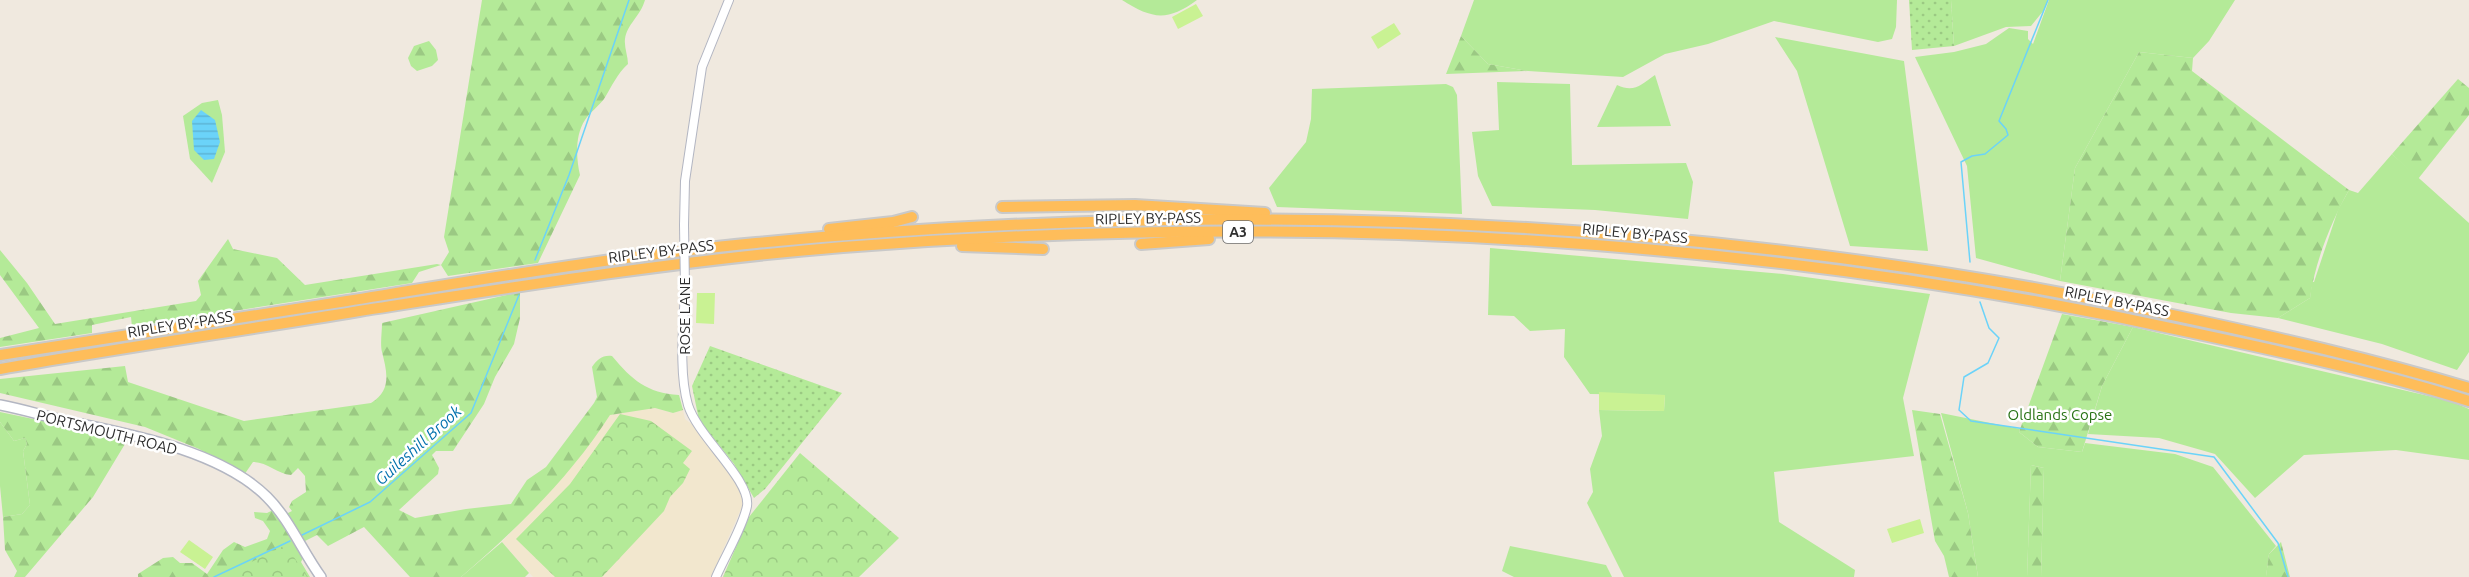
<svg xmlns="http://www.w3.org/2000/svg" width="2469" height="577" viewBox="0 0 2469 577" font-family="Ubuntu,sans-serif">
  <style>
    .education { fill: #f2e7ce }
    .grass { fill: #b4ea98 }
    .forest { fill: url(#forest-firs) }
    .park { fill: url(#park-crowns) }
    .garden { fill: url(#garden-dots) }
    .pitch { fill: #c9f293 }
    .water { fill: url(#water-rules) }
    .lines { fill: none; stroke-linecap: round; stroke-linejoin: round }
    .stream { stroke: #6bd3f9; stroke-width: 1.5 }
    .tertiary-casing { stroke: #b3b6c2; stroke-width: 10 }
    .secondary-casing { stroke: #b3b6c2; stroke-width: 12 }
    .trunk-casing { stroke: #c9c9c9; stroke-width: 14 }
    .tertiary { stroke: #fff; stroke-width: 8 }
    .secondary { stroke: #fff; stroke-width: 9 }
    .trunk { stroke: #febd5a; stroke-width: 10 }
    .tertiary-bridge-casing { stroke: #b3b6c2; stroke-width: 10; stroke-linecap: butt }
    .tertiary-bridge { stroke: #fff; stroke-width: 8 }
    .labels { text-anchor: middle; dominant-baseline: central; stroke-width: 5; stroke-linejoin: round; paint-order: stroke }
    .shield { fill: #fff; stroke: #6d6d6d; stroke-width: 1.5 }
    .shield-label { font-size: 14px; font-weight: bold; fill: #2e2e2e }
    .street-label { font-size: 15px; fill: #2e2e2e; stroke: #fff }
    .park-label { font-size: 15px; fill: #287315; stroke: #fff }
    .water-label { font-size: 16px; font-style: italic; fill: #0271ad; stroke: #fff }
  </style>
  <defs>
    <pattern id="forest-firs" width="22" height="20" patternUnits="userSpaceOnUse" patternTransform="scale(1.5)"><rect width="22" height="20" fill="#b4ea98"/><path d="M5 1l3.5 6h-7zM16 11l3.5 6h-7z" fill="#9bc983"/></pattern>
    <pattern id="park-crowns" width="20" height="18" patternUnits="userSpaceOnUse" patternTransform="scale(1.5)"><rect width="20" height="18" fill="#b4ea98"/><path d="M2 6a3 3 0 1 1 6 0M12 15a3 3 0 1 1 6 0" fill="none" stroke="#9bc983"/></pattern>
    <pattern id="garden-dots" width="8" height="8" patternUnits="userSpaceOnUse" patternTransform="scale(1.5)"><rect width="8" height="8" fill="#b4ea98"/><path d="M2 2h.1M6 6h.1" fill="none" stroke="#9bc983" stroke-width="1.8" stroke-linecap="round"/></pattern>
    <pattern id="water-rules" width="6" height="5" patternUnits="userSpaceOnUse" patternTransform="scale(1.5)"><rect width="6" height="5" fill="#6bd3f9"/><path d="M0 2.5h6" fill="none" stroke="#5db5d6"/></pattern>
  </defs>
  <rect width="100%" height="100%" fill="#f0e9df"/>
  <!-- education -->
  <polygon class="education" points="655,408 673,413 683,410 685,419 693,425 702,439 734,474 745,500 711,577 533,577 502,542 559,480 610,415 617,409"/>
  <!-- grass -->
  <g class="grass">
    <path d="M1122,0H1197C1167,22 1152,19 1122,0Z"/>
    <polygon points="1474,0 1897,0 1896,27 1892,39 1878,42 1774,21 1708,44 1665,54 1623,77 1528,71 1488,64 1461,36"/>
    <polygon points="1951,0 2048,0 2044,10 2031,26 2006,27 1954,46"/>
    <polygon points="2049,0 2235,0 2209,41 2193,58 2139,52 2075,168 2060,281 1976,258 1967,166 1915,57 1954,52 1986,44 2009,28 2028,31 2028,39 2033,44"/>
    <polygon points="1775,37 1904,61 1928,251 1850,246 1797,71"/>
    <path d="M1655,75L1671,126L1597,127L1617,85C1634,93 1641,85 1655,75Z"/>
    <polygon points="1497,82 1570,84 1572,165 1686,163 1693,182 1688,219 1595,210 1492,206 1478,176 1472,132 1499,130"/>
    <polygon points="1446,84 1453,87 1457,95 1462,214 1277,207 1269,188 1306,142 1311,119 1312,89"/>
    <polygon points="218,100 222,115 225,152 212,183 190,159 183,116 202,103"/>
    <polygon points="2392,154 2469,223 2469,352 2457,370 2382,344 2278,318 2310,298 2312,282 2314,282 2338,210 2349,190 2358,193"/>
    <polygon points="1490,248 1783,274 1930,294 1903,398 1914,456 1774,472 1779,522 1855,570 1854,577 1624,577 1587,503 1593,492 1590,469 1602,436 1599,410 1664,411 1665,395 1590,394 1564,357 1565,329 1530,331 1514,316 1488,315"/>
    <polygon points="2133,327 2450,401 2469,409 2469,460 2396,450 2304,455 2255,498 2215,454 2159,438 2088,434 2102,386"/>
    <polygon points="1941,413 2020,429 2019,432 2038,447 2082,452 2085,443 2175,454 2213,467 2276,546 2269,554 2266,577 2041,577 2044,468 2031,465 2027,577 1978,577 1968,513"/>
    <polygon points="0,422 14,441 25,438 27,444 23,451 30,505 22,514 3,517 0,486"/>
    <polygon points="502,542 529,573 525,577 461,577"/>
    <polygon points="1510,546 1606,565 1612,577 1514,577 1502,571"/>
  </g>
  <!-- forest -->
  <g class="forest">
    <path d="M482,0H645C640,17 627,24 625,39C624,47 628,56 628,64C617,74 612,86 604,99C599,106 590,112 585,120C575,135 576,158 580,175L538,263L448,276L441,265L419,272L412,283L132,327L131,317L92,325V333L0,347V338L39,328L0,275V250L27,283L55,324L196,301L201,295L198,281L228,239L233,249L277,258L305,285L437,264L441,265L449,252L444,237Z"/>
    <polygon points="1461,36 1488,64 1528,71 1446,74"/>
    <polygon points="429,41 436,50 438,60 432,66 417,71 411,66 408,58 414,46"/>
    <path d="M2139,52L2193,58L2192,71L2349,190C2331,222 2315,262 2310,298L2278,318L2231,313L2060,281L2075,168Z"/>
    <polygon points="2458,79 2469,88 2469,115 2418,179 2392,154"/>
    <path d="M520,292V318L514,344L495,377L484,404L453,451H436L432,455L439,468L438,474L399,510L415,518L466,509L511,504L527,480L546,467L594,403L597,397L592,367C598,359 602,355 612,356C632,380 647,393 679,395L683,410L673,413L655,408L610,415C571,476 516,530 461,577H410L364,527L328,546L317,535L303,542L286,514L292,511L289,507L292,501L306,492L305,476L298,468L291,475C277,474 267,462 253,462L244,475L199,449L145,427L0,393V379L125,366L128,382L244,421L371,403C392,390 387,372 382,352C380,344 382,332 382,323Z"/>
    <polygon points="2062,314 2133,327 2102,386 2082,452 2038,447 2019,432"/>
    <polygon points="1912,410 1940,414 1968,513 1978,577 1949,577 1944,556 1935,541"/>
    <polygon points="0,412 128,439 93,497 25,577 14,577 17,571 5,550 3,517 22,514 30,505 23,451 27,444 25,438 14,441 0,422"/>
    <polygon points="2031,465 2044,468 2041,577 2027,577"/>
    <polygon points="273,510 303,558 301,562 310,577 138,577 138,574 163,558 173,557 180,563 192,563 207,574 223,550 234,542 245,547 267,539 270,531 263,521 255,518 254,512 267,513"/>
    <polygon points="2281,542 2290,577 2260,577 2266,576 2269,554"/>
  </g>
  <!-- park -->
  <g class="park">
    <polygon points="620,414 651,421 692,451 683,463 690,469 683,483 670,497 664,511 602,577 555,577 516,539 570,484"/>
    <polygon points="800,453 899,538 859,577 723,577 749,517"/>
    <polygon points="286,545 307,577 221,577"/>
  </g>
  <!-- garden -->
  <g class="garden">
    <polygon points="1909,0 1951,0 1954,46 1912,50"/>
    <polygon points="710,346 842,393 765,489 754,498 734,464 699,420 692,386"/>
  </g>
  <!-- pitch -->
  <g class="pitch">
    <polygon points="1196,4 1203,16 1178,29 1172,17"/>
    <polygon points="1394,23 1401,34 1378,49 1371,37"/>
    <polygon points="697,293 715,293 714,324 696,323"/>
    <polygon points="1599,392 1665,395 1664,411 1599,410"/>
    <polygon points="1920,519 1924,533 1892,543 1887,529"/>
    <polygon points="189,540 213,557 205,569 180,552"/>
  </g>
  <!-- water -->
  <polygon class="water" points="201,110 215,120 220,142 214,159 204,160 194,150 192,121"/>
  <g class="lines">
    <!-- stream -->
    <g class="stream">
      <polyline points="535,260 569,175 629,0"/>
      <polyline points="1970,262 1961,162 1972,156 1985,154 2008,135 2006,129 1999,121 2048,0"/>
      <polyline points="1980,302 1989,328 1999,338 1988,363 1964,377 1959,410 1971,421 2214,457 2278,543 2288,577"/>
      <polyline points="300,536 370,502 471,413 519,295"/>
      <polyline points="214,577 290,541"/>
    </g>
    <!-- tertiary casing -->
    <g class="tertiary-casing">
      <g id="tertiary">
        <polyline points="684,225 685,181 702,67 729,0"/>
        <path d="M685,287C684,323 678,370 688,405C698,437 751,480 747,506C743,527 725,556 716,577"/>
      </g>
    </g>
    <!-- secondary casing -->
    <g class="secondary-casing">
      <path id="secondary" d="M0,405C27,410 53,419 81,424C139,436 223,453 267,497C290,520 302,551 321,577"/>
    </g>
    <!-- trunk casing -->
    <g class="trunk-casing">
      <g id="trunk">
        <polyline points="1002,207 1135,205 1265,213"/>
        <polyline points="829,229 893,222 912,217"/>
        <polyline points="1141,244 1209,239"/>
        <polyline points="962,246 1043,249"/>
        <path d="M0,355C115,337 231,319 347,301C483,279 619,256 756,243C1230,198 1710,216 2177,316C2275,337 2373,359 2469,388"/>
        <path d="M0,369C119,348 239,331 359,311C520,286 681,260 843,247C1293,212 1748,235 2189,332C2283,352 2377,372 2469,401"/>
      </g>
    </g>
    <!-- tertiary -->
    <use href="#tertiary" class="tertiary"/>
    <!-- secondary -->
    <use href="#secondary" class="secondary"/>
    <!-- trunk -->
    <use href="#trunk" class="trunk"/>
    <!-- tertiary-bridge casing -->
    <g class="tertiary-bridge-casing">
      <polyline id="tertiary-bridge" points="684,225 685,287"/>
    </g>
    <!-- tertiary-bridge -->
    <use href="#tertiary-bridge" class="tertiary-bridge"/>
  </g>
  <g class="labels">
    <!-- shield labels -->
    <rect class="shield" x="1223" y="221" width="30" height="22" rx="4.5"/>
    <g class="shield-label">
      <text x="1238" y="232">A3</text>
    </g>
    <!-- street labels -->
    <g class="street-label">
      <text transform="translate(1148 218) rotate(-1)">RIPLEY BY-PASS</text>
      <text transform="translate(1635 233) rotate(5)">RIPLEY BY-PASS</text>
      <text transform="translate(661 251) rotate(-7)">RIPLEY BY-PASS</text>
      <text transform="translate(2117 301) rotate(11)">RIPLEY BY-PASS</text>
      <text transform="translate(684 316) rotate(-90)">ROSE LANE</text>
      <text transform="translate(180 324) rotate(-9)">RIPLEY BY-PASS</text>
      <text transform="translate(107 432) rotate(14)">PORTSMOUTH ROAD</text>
    </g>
    <!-- park labels -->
    <g class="park-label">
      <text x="2060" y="414">Oldlands Copse</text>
    </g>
    <!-- water labels -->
    <g class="water-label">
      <text transform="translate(418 445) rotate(-42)">Guileshill Brook</text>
    </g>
  </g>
</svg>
